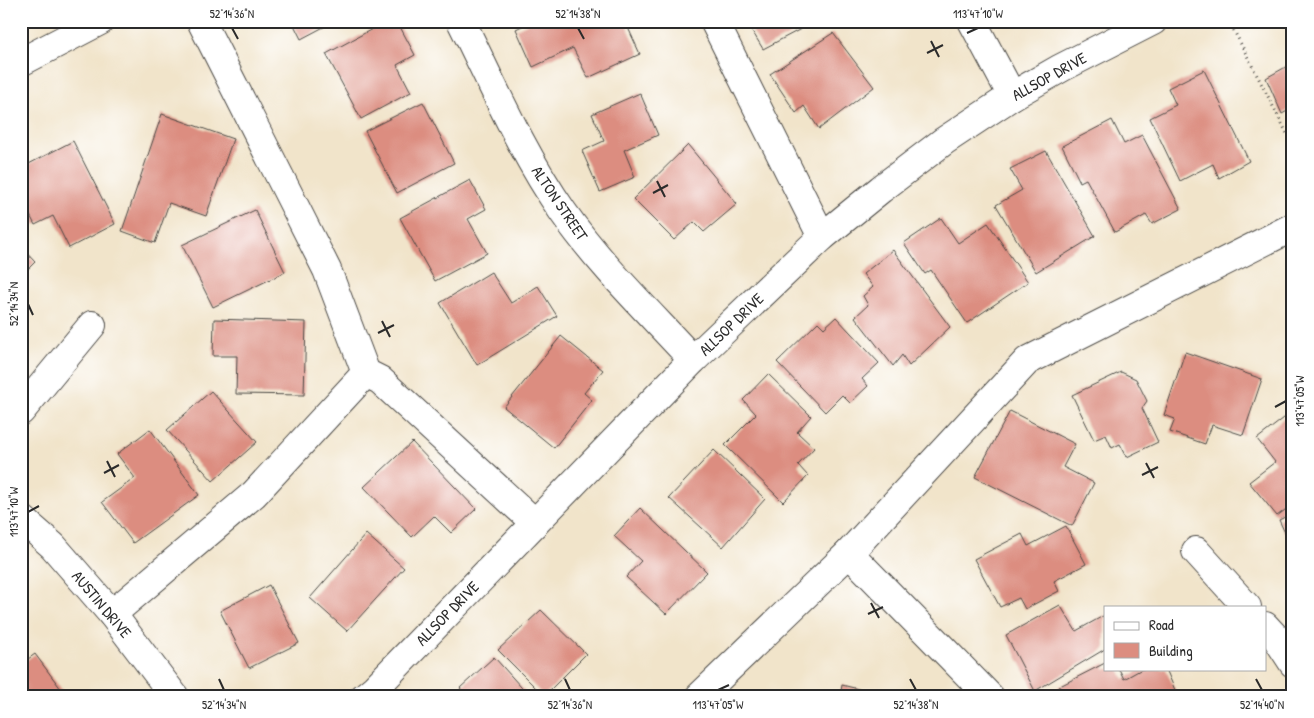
<svg xmlns="http://www.w3.org/2000/svg" width="1314" height="718" viewBox="0 0 1314 718" font-family="'Patrick Hand',sans-serif">
  <style>
    .building { fill: #dc8d80 }
    .lines { fill: none; stroke-linecap: round; stroke-linejoin: round }
    .minor-casing { stroke: #494743; stroke-width: 30 }
    .path { stroke: #494743; stroke-width: 3; stroke-dasharray: 1 4; stroke-linecap: butt }
    .minor { stroke: #fff; stroke-width: 28 }
    .ticks { fill: none; stroke: #2b2b2b; stroke-width: 2 }
    .labels { text-anchor: middle; dominant-baseline: central; stroke-width: 4; stroke-linejoin: round; paint-order: stroke }
    .street-label { font-size: 16px; fill: #2b2b2b; stroke: #fff }
    .neatline { fill: none; stroke: #2b2b2b; stroke-width: 2 }
    .ticks-label { font-size: 12px; text-anchor: middle; fill: #2b2b2b }
  </style>
  <rect width="100%" height="100%" fill="#fff"/>
  <filter id="ink" filterUnits="userSpaceOnUse"><feTurbulence type="fractalNoise" baseFrequency=".02" numOctaves="2"/><feDisplacementMap in="SourceGraphic" scale="10" xChannelSelector="R" yChannelSelector="G"/><feConvolveMatrix kernelMatrix="1 2 1 2 8 2 1 2 1" color-interpolation-filters="sRGB"/></filter>
  <filter id="wash" filterUnits="userSpaceOnUse"><feTurbulence type="fractalNoise" baseFrequency=".0096" numOctaves="4" result="noise"/><feDisplacementMap in="SourceGraphic" scale="20" xChannelSelector="R" yChannelSelector="G"/><feGaussianBlur stdDeviation="1.12" result="paint"/><feColorMatrix in="noise" values="0 0 0 0 0 0 0 0 0 0 0 0 0 0 0 0 0 1.4 0 .05"/><feComposite in="paint" operator="in"/></filter>
  <g filter="url(#wash)">
    <rect width="100%" height="100%" fill="#f1e4ca"/>
    <g id="blocks">
      <!-- building -->
      <g class="building">
        <polygon points="292,21 335,21 301,39"/>
        <polygon points="387,21 397,21 415,55 397,65 411,92 361,119 326,54"/>
        <polygon points="532,21 625,21 640,54 588,78 573,48 533,67 516,29"/>
        <polygon points="746,21 816,21 763,49"/>
        <polygon points="833,33 874,87 819,129 804,106 796,113 770,74"/>
        <polygon points="1293,63 1293,108 1282,114 1266,78"/>
        <polygon points="1204,70 1249,161 1219,178 1213,164 1180,181 1150,118 1176,105 1168,88"/>
        <polygon points="640,93 658,135 624,150 635,177 600,192 582,151 604,141 592,114"/>
        <polygon points="423,102 454,163 397,193 365,131"/>
        <polygon points="162,114 233,139 206,216 169,203 155,243 122,231"/>
        <polygon points="1112,120 1124,144 1142,135 1181,209 1152,224 1146,215 1115,232 1086,179 1080,182 1062,146"/>
        <polygon points="73,141 115,224 69,248 53,216 35,225 21,198 21,168"/>
        <polygon points="688,145 737,204 704,232 694,222 674,240 633,199"/>
        <polygon points="1046,151 1095,236 1036,272 996,205 1022,190 1010,169"/>
        <polygon points="470,180 486,209 468,219 487,253 435,281 400,218"/>
        <polygon points="255,210 285,272 213,307 182,245"/>
        <polygon points="941,218 958,243 988,223 1028,282 967,323 931,270 925,274 904,243"/>
        <polygon points="21,247 35,262 21,276"/>
        <polygon points="893,250 950,327 909,366 902,355 893,366 855,317 868,305 863,296 873,287 863,274"/>
        <polygon points="491,272 511,303 538,286 557,316 477,365 440,303"/>
        <polygon points="836,317 879,363 862,379 868,386 850,403 842,395 825,412 777,362 818,322 824,328"/>
        <polygon points="214,319 306,322 304,395 236,394 237,356 213,356"/>
        <polygon points="561,336 603,370 584,393 592,400 554,448 504,407"/>
        <polygon points="1185,352 1262,379 1243,435 1212,425 1205,444 1170,432 1175,419 1164,415"/>
        <polygon points="1121,372 1136,379 1147,401 1142,408 1158,442 1127,457 1120,444 1112,448 1106,435 1094,440 1072,395"/>
        <polygon points="768,374 811,416 797,432 814,448 798,465 808,476 783,502 725,445 756,414 743,400"/>
        <polygon points="211,391 257,442 213,481 167,430"/>
        <polygon points="1010,411 1075,444 1063,467 1094,483 1072,526 975,477"/>
        <polygon points="1293,411 1293,504 1277,516 1249,482 1275,462 1257,439"/>
        <polygon points="150,429 199,495 133,543 102,502 135,478 117,454"/>
        <polygon points="412,442 476,509 451,533 434,516 412,537 364,487"/>
        <polygon points="714,450 765,499 723,547 669,498"/>
        <polygon points="640,508 707,572 666,614 626,577 641,561 614,536"/>
        <polygon points="1293,513 1293,550 1279,520"/>
        <polygon points="1066,526 1086,564 1054,581 1059,591 1025,609 1019,598 1000,607 974,559 1022,534 1028,546"/>
        <polygon points="366,534 404,568 347,631 310,598"/>
        <polygon points="269,585 299,643 249,668 220,611"/>
        <polygon points="1060,605 1076,631 1105,615 1105,649 1035,691 1006,635"/>
        <polygon points="541,610 586,654 544,696 498,650"/>
        <polygon points="35,654 67,697 21,697 21,664"/>
        <polygon points="494,657 530,697 468,697 460,688"/>
        <polygon points="1105,663 1105,669 1119,669 1124,679 1142,669 1166,669 1178,697 1063,697 1058,687"/>
        <polygon points="842,685 887,696 887,697 840,697"/>
      </g>
    </g>
  </g>
  <g filter="url(#ink)">
    <use href="#blocks" fill-opacity="0" stroke="#494743" stroke-width="1"/>
    <g class="lines">
      <!-- minor casing -->
      <g class="minor-casing">
        <g id="minor">
          <polyline points="201,21 327,270 366,373 380,380 535,523"/>
          <path d="M461,21C493,85 522,153 563,212C601,266 649,312 693,360"/>
          <polyline points="714,21 822,237"/>
          <polyline points="972,21 1012,96"/>
          <polyline points="21,62 100,21"/>
          <polyline points="21,411 92,325"/>
          <polyline points="21,518 53,546 112,614 175,697"/>
          <polyline points="1196,551 1247,607"/>
          <polyline points="849,553 990,697"/>
          <polyline points="112,614 254,494 366,373"/>
          <polyline points="1265,626 1278,640 1293,663"/>
          <polyline points="364,697 375,688 693,360 822,237 881,189 944,141 1012,96 1061,68 1153,21"/>
          <polyline points="699,697 849,553 1027,361 1293,227"/>
        </g>
      </g>
      <!-- path -->
      <polyline class="path" points="1229,21 1293,145"/>
      <!-- minor -->
      <use href="#minor" class="minor"/>
    </g>
  </g>
  <!-- ticks -->
  <path class="ticks" d="M232,28L238,39M578,28L584,39M967,33L978,28M931,41L939,57M927,53L943,45M657,181L665,197M653,193L668,185M28,304L33,315M382,321L390,337M378,333L394,325M1275,407L1286,401M107,461L115,477M1146,463L1154,478M104,473L119,465M1142,475L1158,467M28,512L39,506M871,603L879,618M868,614L883,607M219,679L224,690M565,679L570,690M910,679L916,690M1256,679L1262,690M718,690L729,685"/>
  <g class="labels">
    <!-- street labels -->
    <g class="street-label">
      <text transform="translate(1049 76) rotate(-29)">ALLSOP DRIVE</text>
      <text transform="translate(560 203) rotate(56)">ALTON STREET</text>
      <text transform="translate(731 324) rotate(-44)">ALLSOP DRIVE</text>
      <text transform="translate(102 604) rotate(50)">AUSTIN DRIVE</text>
      <text transform="translate(447 613) rotate(-46)">ALLSOP DRIVE</text>
    </g>
  </g>
  <!-- margin -->
  <rect width="1314" height="718" fill="none" stroke="#fff" stroke-width="55"/>
  <!-- legend -->
  <rect x="1104" y="606" width="162" height="65" fill="#ffffff" stroke="#aaaaaa"/>
  <rect x="1114" y="622" width="25" height="8" fill="#ffffff" stroke="#aaaaaa"/>
  <text x="1149" y="630" font-size="15" fill="#2b2b2b">Road</text>
  <rect x="1114" y="643" width="25" height="15" fill="#dc8d80" stroke="#aaaaaa"/>
  <text x="1149" y="656" font-size="15" fill="#2b2b2b">Building</text>
  <rect x="28" y="28" width="1258" height="662" class="neatline"/>
  <g class="ticks-label">
    <text x="232" y="18">52°14'36"N</text>
    <text x="578" y="18">52°14'38"N</text>
    <text x="978" y="18">113°47'10"W</text>
    <text transform="translate(14 304) rotate(-90)" y="4">52°14'34"N</text>
    <text transform="translate(1300 401) rotate(-90)" y="4">113°47'05"W</text>
    <text transform="translate(14 512) rotate(-90)" y="4">113°47'10"W</text>
    <text x="224" y="709">52°14'34"N</text>
    <text x="570" y="709">52°14'36"N</text>
    <text x="718" y="709">113°47'05"W</text>
    <text x="916" y="709">52°14'38"N</text>
    <text x="1262" y="709">52°14'40"N</text>
  </g>
</svg>
